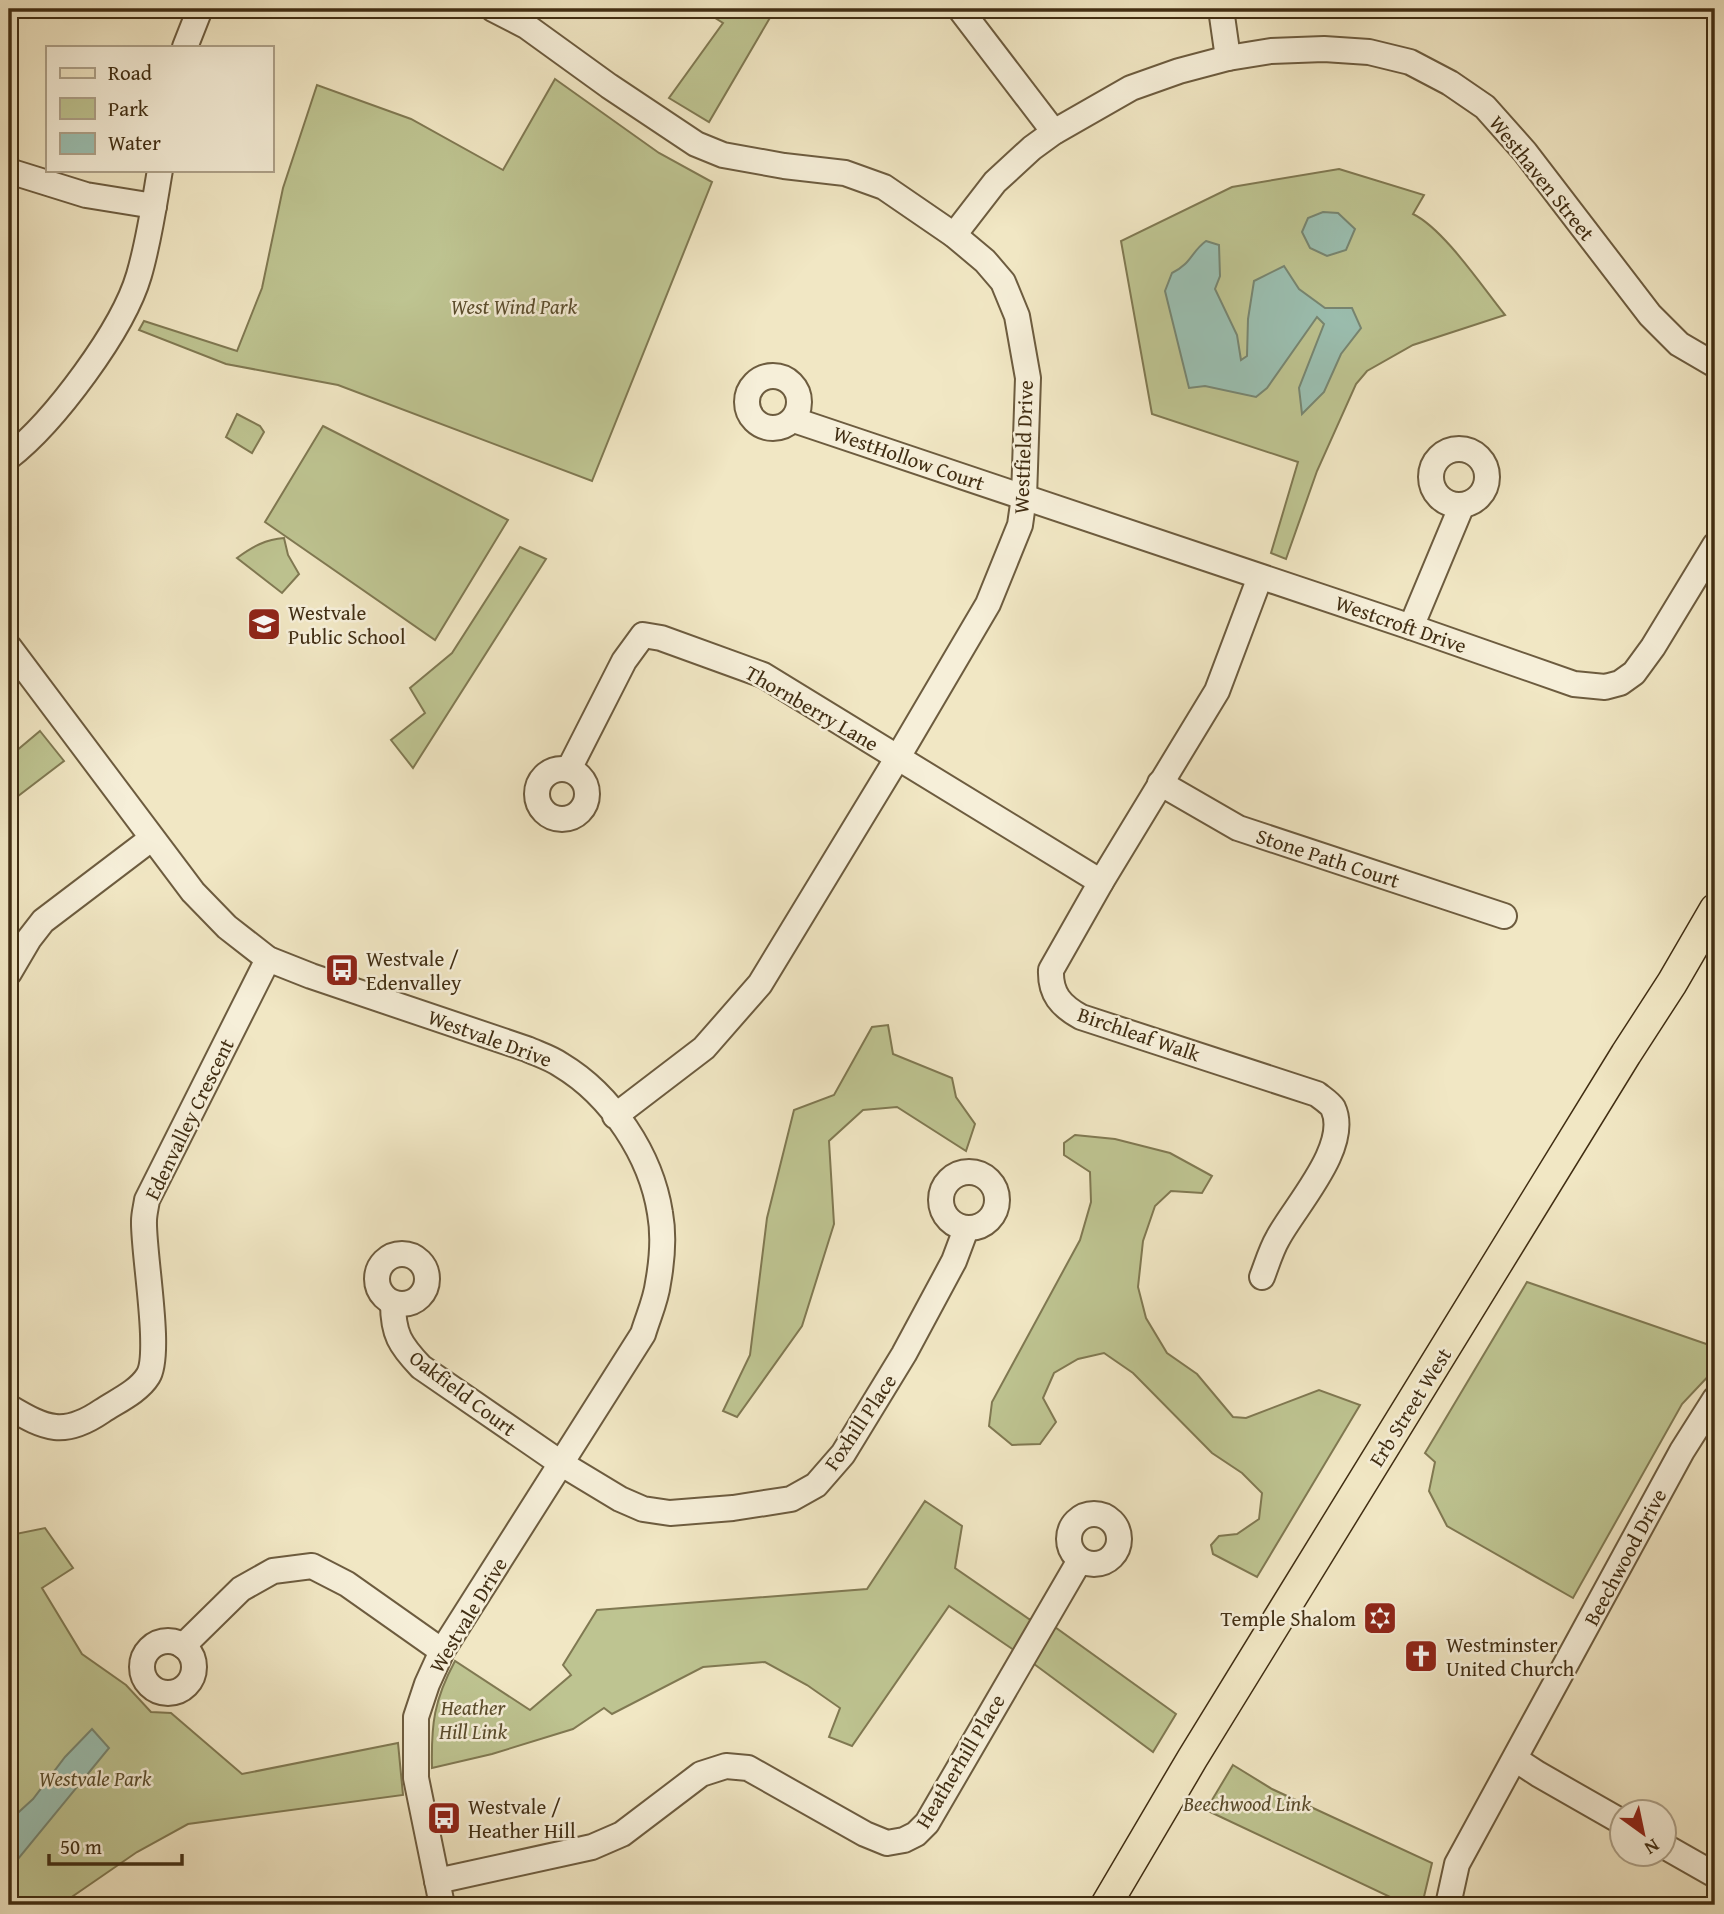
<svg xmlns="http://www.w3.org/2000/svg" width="1724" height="1914" viewBox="0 0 1724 1914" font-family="'Gentium Book Plus',serif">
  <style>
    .green { fill: #bec491; stroke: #807952; stroke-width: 2 }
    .water { fill: #9bc0b2; stroke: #778672; stroke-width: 2 }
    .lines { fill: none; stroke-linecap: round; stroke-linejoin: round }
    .minor-casing { stroke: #6d5c3f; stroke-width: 28 }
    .major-casing { stroke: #412e13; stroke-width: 33 }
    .minor { stroke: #f6efd9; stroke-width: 24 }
    .major { stroke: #f1e7c4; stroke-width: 30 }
    .labels { text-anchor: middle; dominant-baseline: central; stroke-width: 5; stroke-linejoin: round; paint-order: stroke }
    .street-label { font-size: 21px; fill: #412e13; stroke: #f6efd9 }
    .park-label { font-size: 21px; font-style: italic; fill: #5a4c2c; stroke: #f6efd9 }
    .poi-label { font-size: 21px; fill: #412e13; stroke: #f6efd9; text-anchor: start }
  </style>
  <rect width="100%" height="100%" fill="#f1e7c4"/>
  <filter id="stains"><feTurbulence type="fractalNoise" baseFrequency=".00286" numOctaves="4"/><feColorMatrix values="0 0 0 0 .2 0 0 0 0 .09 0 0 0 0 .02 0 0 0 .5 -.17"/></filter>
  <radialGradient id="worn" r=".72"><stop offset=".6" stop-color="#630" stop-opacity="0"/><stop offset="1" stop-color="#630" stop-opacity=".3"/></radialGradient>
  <!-- green -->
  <g class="green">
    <polygon points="701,9 771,9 771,16 709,122 669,98 723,23"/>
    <polygon points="555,79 659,153 712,182 592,481 338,385 226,364 139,330 144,321 237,351 262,288 283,188 317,85 411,119 503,170"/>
    <path d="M1339,169L1424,195L1413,214C1444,229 1483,288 1505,315L1413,345L1367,371L1356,384L1317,471L1286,559L1271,553L1298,462L1152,414L1121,241L1232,187Z"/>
    <polygon points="237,414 260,426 264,432 252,453 226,437"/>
    <polygon points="323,426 508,520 435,640 265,522"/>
    <path d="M284,538L288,555L299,574L282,593L237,558C252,547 266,539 284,538Z"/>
    <polygon points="520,547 546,559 413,768 391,740 425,713 410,688 452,653"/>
    <polygon points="40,731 64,761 9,803 9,757"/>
    <polygon points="888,1025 893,1054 952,1078 956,1097 975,1124 966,1151 897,1107 863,1110 829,1141 834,1224 802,1326 737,1417 723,1411 750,1355 767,1218 794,1110 834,1095 872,1027"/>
    <polygon points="1075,1135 1115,1139 1170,1153 1212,1176 1202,1193 1171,1191 1155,1206 1143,1241 1138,1287 1146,1318 1167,1353 1197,1374 1233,1417 1246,1418 1319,1390 1360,1405 1257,1577 1213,1554 1211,1545 1219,1536 1237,1534 1259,1519 1262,1493 1242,1473 1212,1453 1133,1373 1104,1353 1078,1359 1054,1373 1043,1398 1056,1422 1040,1444 1012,1445 989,1426 992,1402 1080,1240 1091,1202 1090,1172 1064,1155 1064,1143"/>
    <polygon points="1527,1282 1715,1347 1715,1369 1682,1404 1573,1598 1447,1526 1429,1491 1435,1462 1425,1453"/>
    <path d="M925,1501L962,1526L955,1568L1029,1619L1052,1625L1176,1714L1153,1752L1030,1661L949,1606L852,1746L829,1737L840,1708L807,1685L765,1662L703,1667L612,1714L604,1708L573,1729L492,1754L432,1768C431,1724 434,1700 455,1661L530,1710L571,1675L563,1665L597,1610L867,1589Z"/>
    <polygon points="45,1528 73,1568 42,1588 82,1654 126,1685 151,1712 171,1713 242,1774 398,1743 403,1795 188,1824 137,1852 60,1905 9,1905 9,1534 11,1535"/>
    <polygon points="1233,1765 1272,1789 1432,1863 1422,1905 1407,1905 1206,1810"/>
  </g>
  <!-- water -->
  <g class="water">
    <polygon points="1323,212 1338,213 1355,229 1346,250 1327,256 1310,248 1302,232 1308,218"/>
    <path d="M1206,241L1219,245L1220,276L1215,289L1237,335L1241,360L1247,356L1248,319L1254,281L1284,266L1299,289L1325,308H1352L1361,328L1341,354L1324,392L1302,414L1299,388L1324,324L1317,317L1267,388L1256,397L1205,386L1189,388L1165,291L1172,273C1191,264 1191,252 1206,241Z"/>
    <polygon points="92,1729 109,1748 9,1870 9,1821 33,1799 65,1757"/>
  </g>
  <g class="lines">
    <!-- minor casing -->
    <g class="minor-casing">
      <g id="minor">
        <polyline points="493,9 526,26 609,86 696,144 723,155 784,166 845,173 884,187 954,235 985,261 1003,282 1017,316 1028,378 1024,497 1020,525 988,604 898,757 760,984 704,1048 615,1116"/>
        <polyline points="960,9 1054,132"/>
        <polyline points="1221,9 1228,58"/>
        <polyline points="185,47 200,9"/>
        <polyline points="9,171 86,195 154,206"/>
        <polyline points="954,235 995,182 1032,148 1054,132 1131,88 1179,71 1228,58 1271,51 1324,49 1369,52 1410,62 1450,83 1485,107 1525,152 1650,315 1679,344 1715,365"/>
        <circle cx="773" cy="402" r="26"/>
        <polyline points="794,420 1411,627 1574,684 1605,687 1620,683 1634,673 1653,647 1715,545"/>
        <circle cx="1459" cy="477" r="28"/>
        <path d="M9,457C54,422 123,330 139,275C149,241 154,205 160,170"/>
        <path d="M1260,577L1217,691L1101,882L1051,970C1050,994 1061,1006 1081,1017L1317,1094C1322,1098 1330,1103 1333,1108C1351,1146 1295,1206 1278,1238C1271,1250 1267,1264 1262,1277"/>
        <polyline points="1411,627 1462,505"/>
        <path d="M9,647L193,892L227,927L268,959L311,976L527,1049C538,1054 551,1058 561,1065C611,1095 651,1155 660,1213C664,1235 662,1261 658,1283C656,1300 648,1317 643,1334L442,1651L427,1684L416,1717V1778L442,1905"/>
        <circle cx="562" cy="794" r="25"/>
        <polyline points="569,769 624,661 643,635 661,638 763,675 1101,882"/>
        <polyline points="1160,783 1238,828 1504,916"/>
        <polyline points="9,973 29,939 43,921 151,839"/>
        <circle cx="969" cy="1200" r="28"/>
        <circle cx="402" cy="1279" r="25"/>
        <path d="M393,1303C393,1334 400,1345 421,1367L562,1464L620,1499L643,1509L670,1513L733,1508L791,1499L816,1485L843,1454L904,1354L954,1261L966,1229"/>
        <path d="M9,1407C46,1429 64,1437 102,1411C117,1401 138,1392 148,1376C162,1354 143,1252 144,1221C144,1214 146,1207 147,1200L268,959"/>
        <circle cx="1094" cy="1539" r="25"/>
        <circle cx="168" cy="1667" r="26"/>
        <polyline points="183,1646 241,1589 273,1571 312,1566 347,1584 442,1651"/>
        <polyline points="1515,1759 1538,1774 1622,1822"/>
        <polyline points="1664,1846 1715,1875"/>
        <polyline points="437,1881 592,1847 622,1834 701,1774 726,1766 748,1768 865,1834 887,1843 904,1840 916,1834 927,1823 1080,1560"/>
        <polyline points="1448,1905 1457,1864 1682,1451 1715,1399"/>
      </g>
    </g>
    <!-- major casing -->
    <g class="major-casing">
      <polyline id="major" points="1106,1905 1192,1759 1626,1054 1672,983 1715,909"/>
    </g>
    <!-- minor -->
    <use href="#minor" class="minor"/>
    <!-- major -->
    <use href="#major" class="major"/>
  </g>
  <!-- icons -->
  <defs>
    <g id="school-square" transform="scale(1.75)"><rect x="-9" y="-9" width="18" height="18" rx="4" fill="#8f2418" stroke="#f6efd9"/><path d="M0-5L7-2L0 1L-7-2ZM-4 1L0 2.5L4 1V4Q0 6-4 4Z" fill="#fff"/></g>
    <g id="bus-square" transform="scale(1.75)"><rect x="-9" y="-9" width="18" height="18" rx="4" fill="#8f2418" stroke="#f6efd9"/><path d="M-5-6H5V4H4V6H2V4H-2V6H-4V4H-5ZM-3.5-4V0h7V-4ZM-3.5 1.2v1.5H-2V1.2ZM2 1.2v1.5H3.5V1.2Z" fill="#fff"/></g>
    <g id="synagogue-square" transform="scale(1.75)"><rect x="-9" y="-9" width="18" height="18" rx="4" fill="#8f2418" stroke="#f6efd9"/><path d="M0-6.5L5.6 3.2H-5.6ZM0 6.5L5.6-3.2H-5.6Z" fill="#fff"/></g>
    <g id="church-square" transform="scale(1.75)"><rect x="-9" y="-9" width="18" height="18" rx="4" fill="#8f2418" stroke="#f6efd9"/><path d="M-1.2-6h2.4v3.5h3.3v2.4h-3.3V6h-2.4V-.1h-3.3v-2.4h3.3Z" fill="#fff"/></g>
  </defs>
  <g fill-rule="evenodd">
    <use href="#school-square" x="264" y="624"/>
    <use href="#bus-square" x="342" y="970"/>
    <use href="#synagogue-square" x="1380" y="1618"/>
    <use href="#church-square" x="1421" y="1656"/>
    <use href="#bus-square" x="444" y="1818"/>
  </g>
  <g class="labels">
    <!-- street labels -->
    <g class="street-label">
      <text transform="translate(1542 178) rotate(51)">Westhaven Street</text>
      <text transform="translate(1023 447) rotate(-88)">Westfield Drive</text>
      <text transform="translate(909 458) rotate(19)">WestHollow Court</text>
      <text transform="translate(1401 624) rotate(19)">Westcroft Drive</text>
      <text transform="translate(812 708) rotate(30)">Thornberry Lane</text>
      <text transform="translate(1328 858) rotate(18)">Stone Path Court</text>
      <text transform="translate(1139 1034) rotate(19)">Birchleaf Walk</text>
      <text transform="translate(490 1038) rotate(20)">Westvale Drive</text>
      <text transform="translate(189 1119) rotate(-64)">Edenvalley Crescent</text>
      <text transform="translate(463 1393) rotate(37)">Oakfield Court</text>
      <text transform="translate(1410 1407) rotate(-58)">Erb Street West</text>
      <text transform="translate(860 1422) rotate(-56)">Foxhill Place</text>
      <text transform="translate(1625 1557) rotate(-62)">Beechwood Drive</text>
      <text transform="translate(468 1615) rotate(-59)">Westvale Drive</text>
      <text transform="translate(960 1761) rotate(-59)">Heatherhill Place</text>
    </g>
    <!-- park labels -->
    <g class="park-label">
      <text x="514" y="306">West Wind Park</text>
      <text x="473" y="1707">Heather<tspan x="473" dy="24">Hill Link</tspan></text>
      <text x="95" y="1778">Westvale Park</text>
      <text x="1247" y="1803">Beechwood Link</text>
    </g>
    <!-- poi labels -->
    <g class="poi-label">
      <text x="288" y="612">Westvale<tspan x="288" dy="24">Public School</tspan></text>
      <text x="366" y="958">Westvale /<tspan x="366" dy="24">Edenvalley</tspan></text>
      <text x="1356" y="1618" text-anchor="end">Temple Shalom</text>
      <text x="1446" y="1644">Westminster<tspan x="1446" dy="24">United Church</tspan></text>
      <text x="468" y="1806">Westvale /<tspan x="468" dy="24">Heather Hill</tspan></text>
    </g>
  </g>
  <!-- margin -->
  <rect width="1724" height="1914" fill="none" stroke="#f1e7c4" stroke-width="35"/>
  <rect x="10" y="10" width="1703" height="1893" fill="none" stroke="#412e13" stroke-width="3.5"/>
  <rect x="18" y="18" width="1689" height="1879" fill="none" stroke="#412e13" stroke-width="2"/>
  <!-- legend -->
  <rect x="46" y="46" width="228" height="126" fill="#f6efd9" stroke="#aea28a" stroke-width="2"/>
  <rect x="60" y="68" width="35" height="10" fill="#f1e7c4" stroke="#aea28a" stroke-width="2"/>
  <text x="108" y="80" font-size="21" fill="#412e13">Road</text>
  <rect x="60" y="98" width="35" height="21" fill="#bec491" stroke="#aea28a" stroke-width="2"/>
  <text x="108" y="116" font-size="21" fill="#412e13">Park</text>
  <rect x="60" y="133" width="35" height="21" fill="#9bc0b2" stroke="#aea28a" stroke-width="2"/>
  <text x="108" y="150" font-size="21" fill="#412e13">Water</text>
  <!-- north arrow -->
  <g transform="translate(1643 1833) rotate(147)"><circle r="33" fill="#f6efd9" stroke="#aea28a" stroke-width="2"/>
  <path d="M0-5L12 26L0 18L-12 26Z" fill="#8f2418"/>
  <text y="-10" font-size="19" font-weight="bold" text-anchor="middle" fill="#412e13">N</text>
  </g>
  <!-- scale -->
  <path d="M49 1854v10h133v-10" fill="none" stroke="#412e13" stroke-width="3.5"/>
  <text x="60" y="1854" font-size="21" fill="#412e13" stroke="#f6efd9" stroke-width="5" paint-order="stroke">50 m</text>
  <rect width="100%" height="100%" filter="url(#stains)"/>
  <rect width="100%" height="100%" fill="url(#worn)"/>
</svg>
